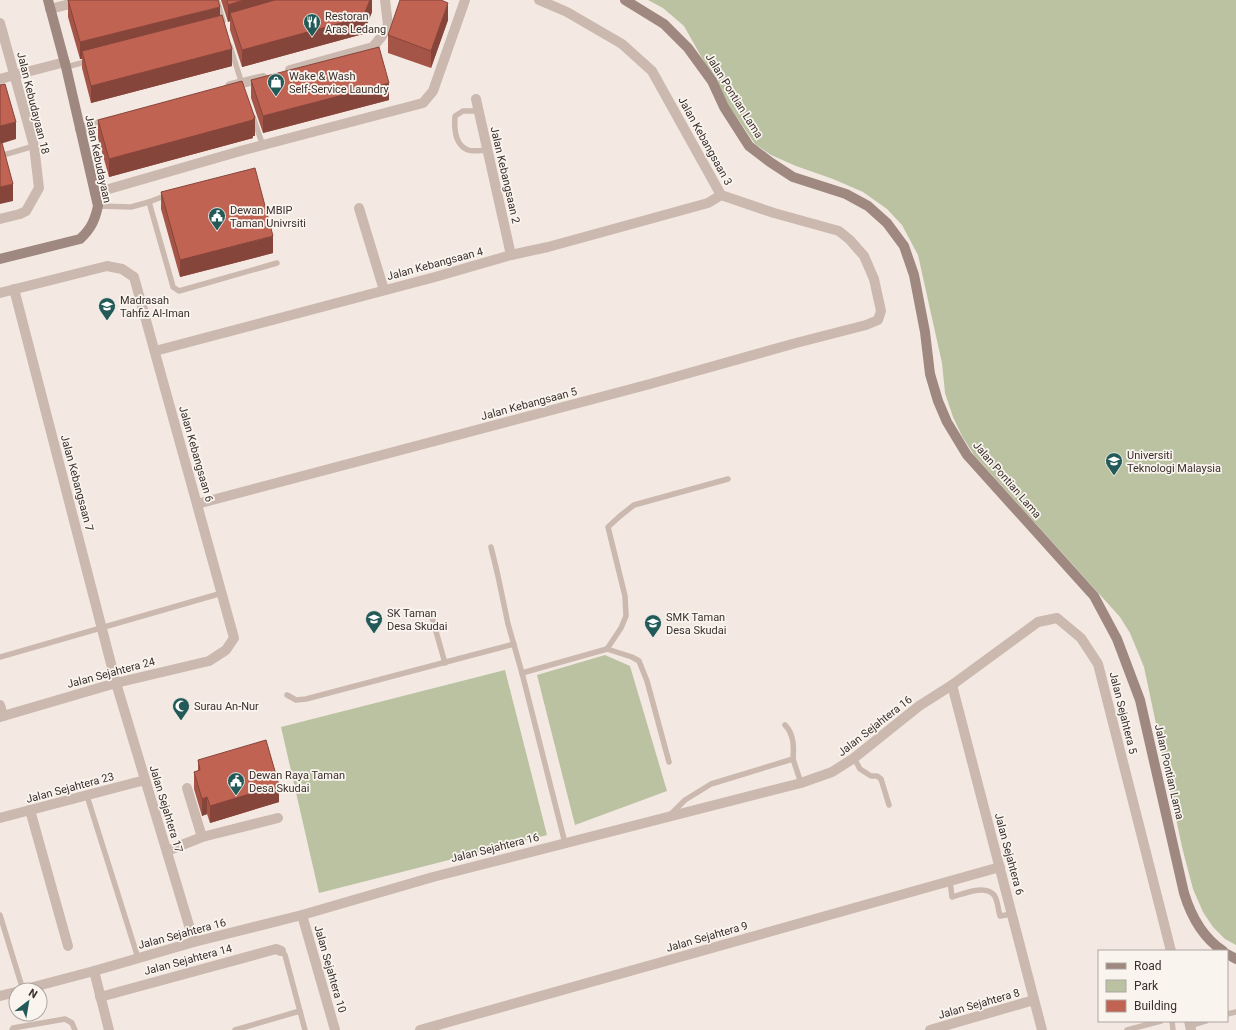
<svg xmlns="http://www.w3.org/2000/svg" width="1236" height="1030" viewBox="0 0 1236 1030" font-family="Roboto,sans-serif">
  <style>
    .green { fill: #bac2a2 }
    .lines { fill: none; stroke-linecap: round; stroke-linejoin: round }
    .lane { stroke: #cbb8ae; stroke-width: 5.5 }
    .street { stroke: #cbb8ae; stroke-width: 10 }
    .secondary { stroke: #9f887f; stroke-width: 10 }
    .wall { fill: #a55547 }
    .shaded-wall { fill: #86453a }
    .building { fill: #c06353; stroke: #86453a }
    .labels { text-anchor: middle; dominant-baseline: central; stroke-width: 3.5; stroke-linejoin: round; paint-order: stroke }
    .poi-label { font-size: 11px; fill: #3a2f2c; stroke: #faf4ef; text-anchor: start }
    .street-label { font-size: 11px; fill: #3a2f2c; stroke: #faf4ef }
  </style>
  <rect width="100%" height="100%" fill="#f3e9e2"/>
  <!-- green -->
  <g class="green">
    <polygon points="648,0 1236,0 1236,945 1225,939 1213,927 1203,912 1193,889 1182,847 1144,667 1130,633 1120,617 974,455 962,436 953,417 945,393 942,363 918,255 902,225 887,209 863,192 833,179 796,166 771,155 755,144 729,106 684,26 663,8"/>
    <polygon points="605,655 630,666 667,791 575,825 537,675"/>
    <polygon points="505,670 547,835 319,893 281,727"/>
  </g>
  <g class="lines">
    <!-- lane -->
    <g class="lane">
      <polyline points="217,0 223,21"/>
      <polyline points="230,46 242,84"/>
      <polyline points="66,67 89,61"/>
      <path d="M478,111H463L455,116C454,128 455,145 468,150C473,152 482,150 488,150"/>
      <polyline points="253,117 263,146"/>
      <polyline points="0,156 34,146"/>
      <polyline points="149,202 167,195"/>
      <polyline points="98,206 131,207 149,202 172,283 173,287 179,291 277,263"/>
      <polyline points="491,547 498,576 508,624 522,673 565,843"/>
      <polyline points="431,614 445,663"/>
      <polyline points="607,649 621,628 626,616 625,596 608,527 620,516 634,505 728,479"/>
      <polyline points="0,657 222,593"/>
      <polyline points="522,673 607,649 632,657 639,661 647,681 669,762"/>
      <polyline points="287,695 296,700 306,699 514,644"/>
      <polyline points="854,758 860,769 871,776 877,776 881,779 889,805"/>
      <polyline points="793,759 801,783"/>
      <polyline points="87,796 138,958"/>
      <path d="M671,814L685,800L711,784L793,759C794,747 794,734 785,725"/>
      <path d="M950,881L952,897C963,894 985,884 994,895C998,900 998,910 1000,916L1012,914"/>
      <polyline points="0,915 23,990"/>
      <polyline points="281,951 285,955 305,1030"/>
      <polyline points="1227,1014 1236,1012"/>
      <polyline points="1172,1021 1173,1030"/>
      <polyline points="1190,1026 1206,1021"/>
      <polyline points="12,1030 13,1028 65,1019 72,1023 75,1030"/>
      <polyline points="235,1030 300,1011"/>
      <polyline points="1127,1030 1161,1021"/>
    </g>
    <!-- street -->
    <g class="street">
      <polyline points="50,9 86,0"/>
      <polyline points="0,23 34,146 39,188 26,211 20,214 0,219"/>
      <polyline points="290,70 373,47 382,36 388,25 385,0"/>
      <polyline points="0,79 65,62"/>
      <polyline points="230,86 263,78"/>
      <polyline points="476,99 511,255"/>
      <polyline points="80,129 111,121"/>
      <polyline points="95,193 244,150 423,103 433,91 465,0"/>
      <polyline points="359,208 384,290"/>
      <polyline points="14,289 116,683 194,942"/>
      <polyline points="0,293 107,266 122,269 134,277 234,638 226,650 209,661 116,683 0,717"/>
      <polyline points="155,351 435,277 511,255 548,247 708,203 721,195"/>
      <polyline points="197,504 650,384 796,343 866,325 878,320 881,311 874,279 864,256 850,240 839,231 774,213 721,195 652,71 622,44 567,12 539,0"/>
      <polyline points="952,685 1042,1030"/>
      <polyline points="0,705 3,716"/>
      <polyline points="30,810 68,946"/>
      <polyline points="0,818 145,780"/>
      <polyline points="202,837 278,818"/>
      <polyline points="167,851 202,837 187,788"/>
      <polyline points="302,915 335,1030"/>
      <polyline points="94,971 109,1030"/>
      <polyline points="22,990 94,971 194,942 302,915 433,877 801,783 832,772 854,758 919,706 952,685 1038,622 1057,618 1081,638 1098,664 1171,951"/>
      <polyline points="0,996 16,992"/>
      <polyline points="100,997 276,949 281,951"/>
      <polyline points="1189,1021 1191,1030"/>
      <polyline points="420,1030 1000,867"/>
      <polyline points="930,1030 1034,1000"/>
    </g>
    <!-- secondary -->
    <g class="secondary">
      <path d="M625,0L664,24L688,48L712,81L724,107L749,146L770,162L793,177L846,194L868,206L887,223L904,246L914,275L925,332L930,374L938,401L947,422L967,455L1094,596L1117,639L1140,700L1184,893C1191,916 1202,937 1223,951"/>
      <path d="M0,259L80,239C91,229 95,220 98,206L66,67L48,0"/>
      <polyline points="1227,954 1236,959"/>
    </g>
  </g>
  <!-- wall -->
  <g class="wall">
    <polygon points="68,0 220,16 232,66 91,103 82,68 82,59 80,59 68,17"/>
    <polygon points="221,0 372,0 372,12 363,34 242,67 230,30 230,21 228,22"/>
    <polygon points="448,20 431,68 388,53 388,35"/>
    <polygon points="251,80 389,100 263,133 251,98"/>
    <polygon points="98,120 255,136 253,136 253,138 109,177 98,138"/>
    <polygon points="161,192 273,253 180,277 161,209"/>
    <polygon points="198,760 279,802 210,823 207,814 202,816 194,789 194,772 198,771"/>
  </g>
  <!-- shaded-wall -->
  <g class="shaded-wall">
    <polygon points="244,0 304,0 230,13 230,21 228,22 228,5"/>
    <polygon points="370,0 372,0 372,12 363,34 242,67 242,50"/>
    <polygon points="448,3 448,20 431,68 431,51"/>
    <polygon points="220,7 220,24 82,51 82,59 80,59 80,42"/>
    <polygon points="232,49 232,66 91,103 91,86"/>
    <polygon points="389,83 389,100 263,133 263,116"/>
    <polygon points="255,118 255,136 253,136 253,138 109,177 109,159"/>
    <polygon points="16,122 16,139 0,144 0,152 0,126"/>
    <polygon points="13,184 13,201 0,204 0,187"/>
    <polygon points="273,236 273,253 180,277 180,260"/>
    <polygon points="279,785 279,802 210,823 210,806"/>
    <polygon points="207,797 207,814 202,816 202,799"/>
  </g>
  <!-- building -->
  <g class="building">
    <polygon points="68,0 218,0 220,7 80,42"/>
    <polygon points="227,0 244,0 228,5"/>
    <polygon points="275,0 370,0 363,17 242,50 230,13"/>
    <polygon points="400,0 441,0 448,3 431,51 388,35"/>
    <polygon points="222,15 232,49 91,86 82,51"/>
    <polygon points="379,47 389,83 263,116 251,80"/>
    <polygon points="242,81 255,118 253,119 253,120 109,159 98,120"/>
    <polygon points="5,84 16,122 0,126 0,85"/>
    <polygon points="0,142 2,143 13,184 0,187"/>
    <polygon points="255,168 273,236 180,260 161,192"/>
    <polygon points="266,740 279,785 210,806 207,797 202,799 194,772 200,770 198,760"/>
  </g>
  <!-- icons -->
  <defs>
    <g id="restaurant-pin" transform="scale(0.9)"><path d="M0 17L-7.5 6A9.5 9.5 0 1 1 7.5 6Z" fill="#235a58" stroke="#faf4ef"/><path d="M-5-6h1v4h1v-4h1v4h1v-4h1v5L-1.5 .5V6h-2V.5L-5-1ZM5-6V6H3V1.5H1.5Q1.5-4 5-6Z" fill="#fff"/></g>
    <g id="shop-pin" transform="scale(0.9)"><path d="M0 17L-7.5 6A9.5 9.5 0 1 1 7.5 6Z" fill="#235a58" stroke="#faf4ef"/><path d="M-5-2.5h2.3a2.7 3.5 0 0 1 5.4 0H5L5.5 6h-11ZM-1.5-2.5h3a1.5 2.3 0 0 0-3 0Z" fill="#fff"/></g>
    <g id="civic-pin" transform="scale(0.9)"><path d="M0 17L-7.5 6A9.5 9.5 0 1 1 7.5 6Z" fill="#235a58" stroke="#faf4ef"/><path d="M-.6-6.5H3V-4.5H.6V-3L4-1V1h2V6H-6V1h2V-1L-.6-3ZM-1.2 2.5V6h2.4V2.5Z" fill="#fff"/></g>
    <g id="school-pin" transform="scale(0.9)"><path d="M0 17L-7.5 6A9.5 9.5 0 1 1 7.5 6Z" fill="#235a58" stroke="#faf4ef"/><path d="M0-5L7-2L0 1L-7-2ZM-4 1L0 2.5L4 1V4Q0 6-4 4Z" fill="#fff"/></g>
    <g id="university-pin" transform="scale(0.9)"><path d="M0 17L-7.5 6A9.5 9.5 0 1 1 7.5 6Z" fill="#235a58" stroke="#faf4ef"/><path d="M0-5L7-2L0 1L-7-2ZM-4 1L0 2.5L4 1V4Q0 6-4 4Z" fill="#fff"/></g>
    <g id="mosque-pin" transform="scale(0.9)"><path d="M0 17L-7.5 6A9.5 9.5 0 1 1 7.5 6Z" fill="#235a58" stroke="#faf4ef"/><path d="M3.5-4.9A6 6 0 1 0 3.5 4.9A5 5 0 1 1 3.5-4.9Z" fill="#fff"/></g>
  </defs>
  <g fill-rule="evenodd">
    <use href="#restaurant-pin" x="312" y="22"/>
    <use href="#shop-pin" x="276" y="82"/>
    <use href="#civic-pin" x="217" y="216"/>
    <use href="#school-pin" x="107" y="306"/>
    <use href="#university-pin" x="1114" y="461"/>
    <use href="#school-pin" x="374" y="619"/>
    <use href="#school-pin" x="653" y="623"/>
    <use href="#mosque-pin" x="181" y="706"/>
    <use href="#civic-pin" x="236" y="781"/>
  </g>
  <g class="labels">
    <!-- poi labels -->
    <g class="poi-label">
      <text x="325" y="16">Restoran<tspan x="325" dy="13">Aras Ledang</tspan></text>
      <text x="289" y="76">Wake &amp; Wash<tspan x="289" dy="13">Self-Service Laundry</tspan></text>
      <text x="230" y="210">Dewan MBIP<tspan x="230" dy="13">Taman Univrsiti</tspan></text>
      <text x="120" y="300">Madrasah<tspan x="120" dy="13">Tahfiz Al-Iman</tspan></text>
      <text x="1127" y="455">Universiti<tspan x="1127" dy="13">Teknologi Malaysia</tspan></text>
      <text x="387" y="613">SK Taman<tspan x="387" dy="13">Desa Skudai</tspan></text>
      <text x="666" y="617">SMK Taman<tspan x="666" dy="13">Desa Skudai</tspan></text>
      <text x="194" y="706">Surau An-Nur</text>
      <text x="249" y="775">Dewan Raya Taman<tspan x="249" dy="13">Desa Skudai</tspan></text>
    </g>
    <!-- street labels -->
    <g class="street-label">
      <text transform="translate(734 96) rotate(58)">Jalan Pontian Lama</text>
      <text transform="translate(33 103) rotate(76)">Jalan Kebudayaan 18</text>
      <text transform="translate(705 141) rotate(61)">Jalan Kebangsaan 3</text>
      <text transform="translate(98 159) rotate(78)">Jalan Kebudayaan</text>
      <text transform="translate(505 175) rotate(77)">Jalan Kebangsaan 2</text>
      <text transform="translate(435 264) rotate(-15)">Jalan Kebangsaan 4</text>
      <text transform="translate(529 404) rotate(-15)">Jalan Kebangsaan 5</text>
      <text transform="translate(196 454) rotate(74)">Jalan Kebangsaan 6</text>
      <text transform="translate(1007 480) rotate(49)">Jalan Pontian Lama</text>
      <text transform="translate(77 483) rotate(75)">Jalan Kebangsaan 7</text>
      <text transform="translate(111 673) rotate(-15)">Jalan Sejahtera 24</text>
      <text transform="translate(1123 713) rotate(76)">Jalan Sejahtera 5</text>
      <text transform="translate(875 726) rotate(-38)">Jalan Sejahtera 16</text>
      <text transform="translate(1169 772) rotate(77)">Jalan Pontian Lama</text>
      <text transform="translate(70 788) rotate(-15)">Jalan Sejahtera 23</text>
      <text transform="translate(166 809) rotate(73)">Jalan Sejahtera 17</text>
      <text transform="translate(495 848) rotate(-14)">Jalan Sejahtera 16</text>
      <text transform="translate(1009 854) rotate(75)">Jalan Sejahtera 6</text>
      <text transform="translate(182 934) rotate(-15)">Jalan Sejahtera 16</text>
      <text transform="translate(707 937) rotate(-16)">Jalan Sejahtera 9</text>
      <text transform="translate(188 960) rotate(-15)">Jalan Sejahtera 14</text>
      <text transform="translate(330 969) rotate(74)">Jalan Sejahtera 10</text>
      <text transform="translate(979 1004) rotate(-16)">Jalan Sejahtera 8</text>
    </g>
  </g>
  <!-- legend -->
  <rect x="1098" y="950" width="130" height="72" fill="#faf4ef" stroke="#ada5a1"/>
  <rect x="1106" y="963" width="20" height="6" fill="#9f887f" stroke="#ada5a1"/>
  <text x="1134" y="970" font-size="12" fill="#3a2f2c">Road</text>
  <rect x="1106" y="980" width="20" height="12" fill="#bac2a2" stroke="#ada5a1"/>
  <text x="1134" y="990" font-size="12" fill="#3a2f2c">Park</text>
  <rect x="1106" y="1000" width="20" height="12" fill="#c06353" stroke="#ada5a1"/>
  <text x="1134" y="1010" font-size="12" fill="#3a2f2c">Building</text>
  <!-- north arrow -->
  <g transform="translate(28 1002) rotate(31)"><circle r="19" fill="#faf4ef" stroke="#ada5a1"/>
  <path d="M0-3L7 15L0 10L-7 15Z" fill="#235a58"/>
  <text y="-6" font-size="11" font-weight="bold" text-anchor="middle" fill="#3a2f2c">N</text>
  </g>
</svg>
